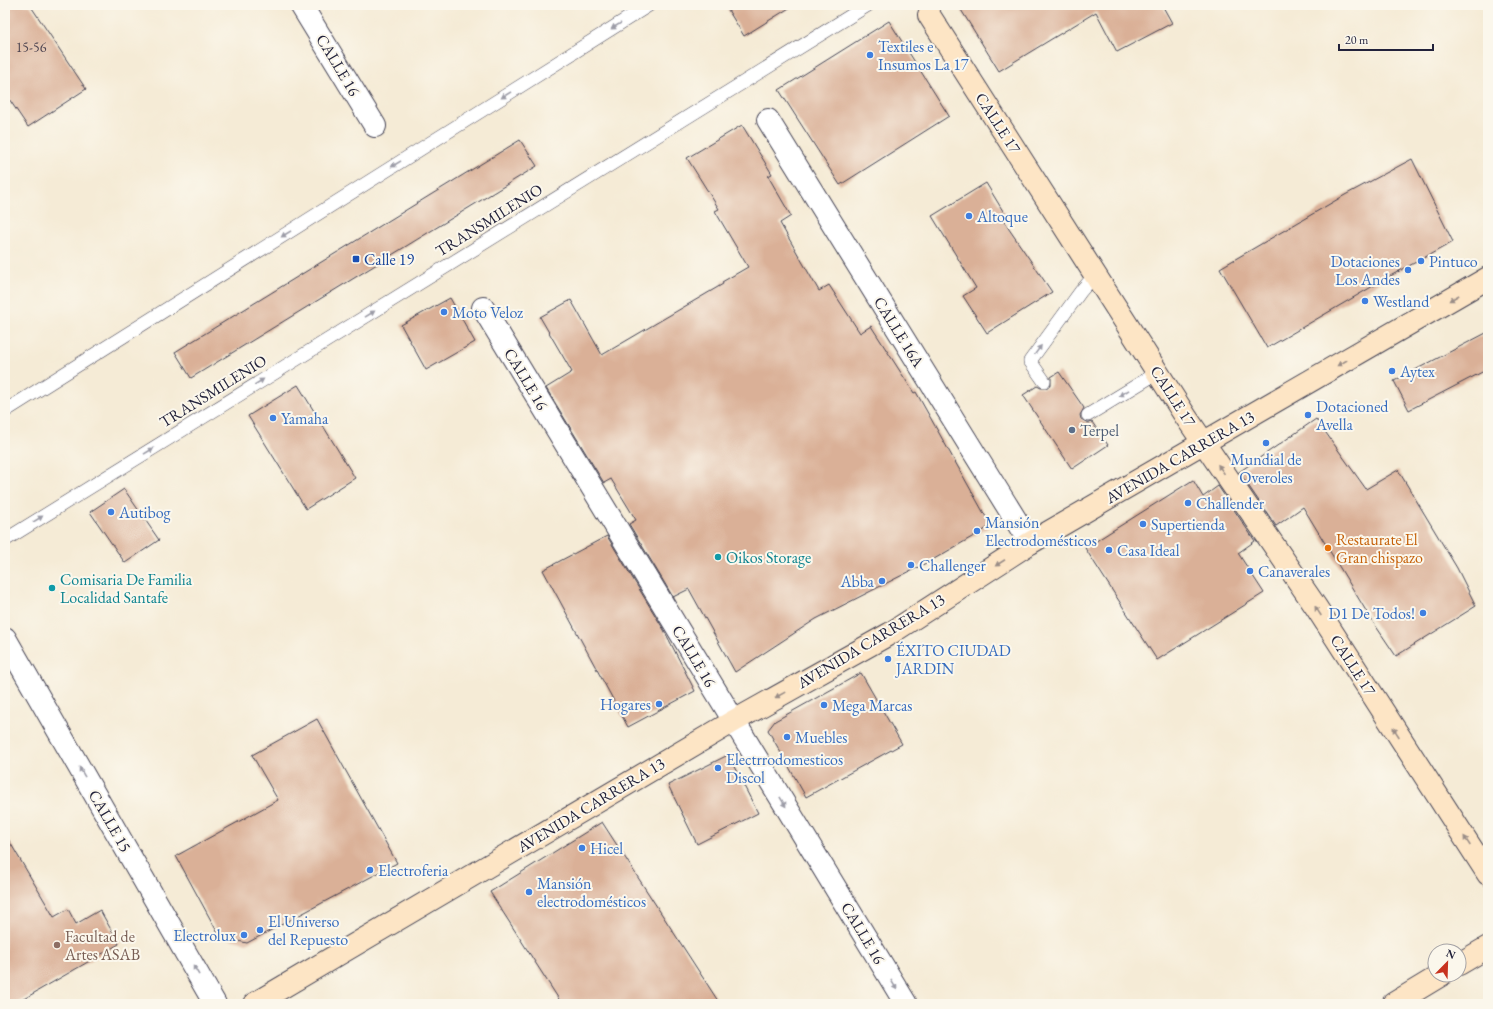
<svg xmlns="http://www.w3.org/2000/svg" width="1493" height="1009" viewBox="0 0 1493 1009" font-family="'EB Garamond',serif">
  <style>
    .building { fill: #dab097 }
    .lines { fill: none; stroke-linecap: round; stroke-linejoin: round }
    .lane-casing { stroke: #424052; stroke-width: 14 }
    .street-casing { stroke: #424052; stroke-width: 24 }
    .secondary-casing { stroke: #424052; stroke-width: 24 }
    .lane { stroke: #fff; stroke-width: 13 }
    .street { stroke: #fff; stroke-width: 22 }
    .secondary { stroke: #fde5c5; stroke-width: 22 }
    .oneway { fill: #9c9ca7 }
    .oneway2 { fill: #9a8d87 }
    .shop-dot { fill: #3f7fe0; stroke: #fbf7ec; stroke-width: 1.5 }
    .transit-dot { fill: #1a4fb4; stroke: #fbf7ec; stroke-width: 1.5 }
    .service-dot { fill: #5c6f8a; stroke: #fbf7ec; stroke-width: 1.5 }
    .food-dot { fill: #e8710a; stroke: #fbf7ec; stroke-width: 1.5 }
    .culture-dot { fill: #0f9aa8; stroke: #fbf7ec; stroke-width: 1.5 }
    .education-dot { fill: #8d6e63; stroke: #fbf7ec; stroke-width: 1.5 }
    .labels { text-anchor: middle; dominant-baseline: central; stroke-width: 4; stroke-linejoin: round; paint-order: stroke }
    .number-label { font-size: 14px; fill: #504652 }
    .shop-label { font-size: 16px; fill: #366cbe; stroke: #fbf7ec; text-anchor: start }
    .street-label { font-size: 16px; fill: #22223b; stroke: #fbf7ec }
    .transit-label { font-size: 16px; fill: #164399; stroke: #fbf7ec; text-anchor: start }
    .service-label { font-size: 16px; fill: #4e5e75; stroke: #fbf7ec; text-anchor: start }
    .food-label { font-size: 16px; fill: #c56008; stroke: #fbf7ec; text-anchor: start }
    .culture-label { font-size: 16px; fill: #0d838f; stroke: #fbf7ec; text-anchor: start }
    .education-label { font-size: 16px; fill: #785e54; stroke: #fbf7ec; text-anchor: start }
  </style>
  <rect width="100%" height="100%" fill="#fbf7ec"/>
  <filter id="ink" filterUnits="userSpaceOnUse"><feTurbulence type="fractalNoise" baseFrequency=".025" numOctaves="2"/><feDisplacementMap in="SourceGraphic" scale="8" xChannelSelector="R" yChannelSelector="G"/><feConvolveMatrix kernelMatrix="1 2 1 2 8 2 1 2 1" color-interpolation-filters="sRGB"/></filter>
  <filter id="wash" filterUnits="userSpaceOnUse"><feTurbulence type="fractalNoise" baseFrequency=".012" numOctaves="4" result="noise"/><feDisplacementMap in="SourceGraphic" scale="16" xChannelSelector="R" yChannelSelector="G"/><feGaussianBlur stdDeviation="0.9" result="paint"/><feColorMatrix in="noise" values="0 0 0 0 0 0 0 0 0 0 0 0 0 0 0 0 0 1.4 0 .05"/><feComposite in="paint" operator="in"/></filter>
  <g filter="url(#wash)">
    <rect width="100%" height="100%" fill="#f5ebd6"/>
    <g id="blocks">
      <!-- building -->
      <g class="building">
        <polygon points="5,5 30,5 86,89 28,127 5,93"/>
        <polygon points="725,5 794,5 744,36"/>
        <polygon points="958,5 1162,5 1172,23 1117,52 1096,12 999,71"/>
        <polygon points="889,21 949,116 840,185 779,90"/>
        <polygon points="742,125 772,174 768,176 791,216 780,223 819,291 829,285 860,333 871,326 914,393 916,392 991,526 934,559 816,619 735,672 689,589 673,597 629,524 636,520 611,479 604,483 546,388 572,372 540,317 571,300 602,355 723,284 722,282 748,267 715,211 719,209 687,158"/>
        <polygon points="520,140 537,166 191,378 175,352"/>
        <polygon points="1412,159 1453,242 1392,275 1267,348 1220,268 1345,195"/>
        <polygon points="986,183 1006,216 1002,219 1052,292 987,333 963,296 976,288 932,216"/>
        <polygon points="450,298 475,342 426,370 401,325"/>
        <polygon points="1488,332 1488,369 1409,410 1394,381"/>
        <polygon points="1059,372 1084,408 1080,415 1081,419 1088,423 1092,422 1108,445 1072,469 1023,395 1037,386 1041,388 1048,388 1051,384 1051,377"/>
        <polygon points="298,385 355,478 306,509 248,416"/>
        <polygon points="1316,419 1366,489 1398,470 1457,568 1476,606 1396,656 1371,619 1303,507 1276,526 1239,472"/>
        <polygon points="1193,480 1203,497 1218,486 1255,541 1238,553 1264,593 1157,660 1085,548"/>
        <polygon points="124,489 159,540 125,563 90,512"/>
        <polygon points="607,536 664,630 695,691 628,727 543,570"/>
        <polygon points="861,673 902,744 806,797 768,730 775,721"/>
        <polygon points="317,719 397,863 247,943 220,937 176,856 278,800 252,755"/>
        <polygon points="728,755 758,813 697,844 668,785"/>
        <polygon points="602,822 720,1004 562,1004 490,892"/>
        <polygon points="5,834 54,917 68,909 76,924 100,910 119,944 15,1004 5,1004"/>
      </g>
    </g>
  </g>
  <g filter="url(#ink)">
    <use href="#blocks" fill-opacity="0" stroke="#424052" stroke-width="1"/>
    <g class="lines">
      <!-- lane casing -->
      <g class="lane-casing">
        <g id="lane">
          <polyline points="1044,381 1030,361 1081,291 1095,275"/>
          <polyline points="5,411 649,5"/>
          <polyline points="1088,415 1157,373"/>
          <polyline points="5,540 868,5"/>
        </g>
      </g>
      <!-- street casing -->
      <g class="street-casing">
        <g id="street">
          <polyline points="301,5 375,126"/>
          <polyline points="768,120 1030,543"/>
          <polyline points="483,308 906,1004"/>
          <polyline points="5,638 215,1004"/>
        </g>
      </g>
      <!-- secondary casing -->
      <g class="secondary-casing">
        <g id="secondary">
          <polyline points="929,15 1186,417 1316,607 1488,874"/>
          <polyline points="1459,964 1488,947"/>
          <polyline points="254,1004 734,721 891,633 1030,543 1488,278"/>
          <polyline points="1393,1004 1441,975"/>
        </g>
      </g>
      <!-- lane -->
      <use href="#lane" class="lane"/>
      <!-- street -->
      <use href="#street" class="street"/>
      <!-- secondary -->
      <use href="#secondary" class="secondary"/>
    </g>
    <!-- one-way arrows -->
    <defs><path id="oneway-solid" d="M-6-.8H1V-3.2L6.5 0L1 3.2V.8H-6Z"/></defs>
    <g class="oneway">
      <use href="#oneway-solid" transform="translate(616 26) rotate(148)"/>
      <use href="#oneway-solid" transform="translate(506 95) rotate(148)"/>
      <use href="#oneway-solid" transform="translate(396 164) rotate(148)"/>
      <use href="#oneway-solid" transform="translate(286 234) rotate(148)"/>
      <use href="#oneway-solid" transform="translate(370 314) rotate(-32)"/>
      <use href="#oneway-solid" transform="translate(1038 350) rotate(-54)"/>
      <use href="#oneway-solid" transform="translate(259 382) rotate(-32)"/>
      <use href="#oneway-solid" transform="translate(1124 393) rotate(149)"/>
      <use href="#oneway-solid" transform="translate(149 451) rotate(-32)"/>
      <use href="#oneway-solid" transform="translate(38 519) rotate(-32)"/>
      <use href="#oneway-solid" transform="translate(82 772) rotate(-120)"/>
      <use href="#oneway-solid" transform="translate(783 802) rotate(59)"/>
      <use href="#oneway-solid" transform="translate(196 970) rotate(-120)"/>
      <use href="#oneway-solid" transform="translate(894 985) rotate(59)"/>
    </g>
    <g class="oneway2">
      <use href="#oneway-solid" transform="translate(1454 298) rotate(150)"/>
      <use href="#oneway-solid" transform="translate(1342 363) rotate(150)"/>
      <use href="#oneway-solid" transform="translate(1221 469) rotate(-125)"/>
      <use href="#oneway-solid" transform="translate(1000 563) rotate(147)"/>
      <use href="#oneway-solid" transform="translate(1318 611) rotate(-123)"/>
      <use href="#oneway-solid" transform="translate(780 695) rotate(151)"/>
      <use href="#oneway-solid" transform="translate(1396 732) rotate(-123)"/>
      <use href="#oneway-solid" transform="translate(1467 841) rotate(-123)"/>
    </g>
  </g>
  <!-- markers -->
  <g class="shop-dot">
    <circle cx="870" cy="55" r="4"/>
    <circle cx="969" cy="216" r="4"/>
    <circle cx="1421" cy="261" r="4"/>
    <circle cx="1408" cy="270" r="4"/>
    <circle cx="1365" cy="301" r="4"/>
    <circle cx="444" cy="312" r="4"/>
    <circle cx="1392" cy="371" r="4"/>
    <circle cx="1308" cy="415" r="4"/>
    <circle cx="273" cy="418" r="4"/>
    <circle cx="1266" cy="443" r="4"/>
    <circle cx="1188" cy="503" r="4"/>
    <circle cx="111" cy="512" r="4"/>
    <circle cx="1143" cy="524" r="4"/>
    <circle cx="977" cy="531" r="4"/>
    <circle cx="1109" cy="550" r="4"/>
    <circle cx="911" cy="565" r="4"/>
    <circle cx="1250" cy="571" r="4"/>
    <circle cx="882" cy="581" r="4"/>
    <circle cx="1423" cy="613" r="4"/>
    <circle cx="888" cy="659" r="4"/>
    <circle cx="659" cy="704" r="4"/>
    <circle cx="824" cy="705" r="4"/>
    <circle cx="787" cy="737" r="4"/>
    <circle cx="718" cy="768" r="4"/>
    <circle cx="582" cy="848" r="4"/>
    <circle cx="370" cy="870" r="4"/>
    <circle cx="529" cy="892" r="4"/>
    <circle cx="260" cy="930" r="4"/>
    <circle cx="244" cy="935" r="4"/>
  </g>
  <rect class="transit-dot" x="352" y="255" width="8" height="8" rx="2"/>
  <circle class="service-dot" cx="1072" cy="430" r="4"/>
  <circle class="food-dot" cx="1328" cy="548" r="4"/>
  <g class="culture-dot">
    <circle cx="718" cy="557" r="4"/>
    <circle cx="52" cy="588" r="4"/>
  </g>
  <circle class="education-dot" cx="57" cy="945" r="4"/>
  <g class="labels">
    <!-- number labels -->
    <g class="number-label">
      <text x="31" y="47">15-56</text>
    </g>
    <!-- shop labels -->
    <g class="shop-label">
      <text x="878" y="46">Textiles e<tspan x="878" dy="18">Insumos La 17</tspan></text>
      <text x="977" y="216">Altoque</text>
      <text x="1400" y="261" text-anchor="end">Dotaciones<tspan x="1400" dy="18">Los Andes</tspan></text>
      <text x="1429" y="261">Pintuco</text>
      <text x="1373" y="301">Westland</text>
      <text x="452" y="312">Moto Veloz</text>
      <text x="1400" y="371">Aytex</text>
      <text x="1316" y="406">Dotacioned<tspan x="1316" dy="18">Avella</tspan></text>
      <text x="281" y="418">Yamaha</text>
      <text x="1266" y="459" text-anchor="middle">Mundial de<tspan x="1266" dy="18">Overoles</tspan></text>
      <text x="1196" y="503">Challender</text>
      <text x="119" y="512">Autibog</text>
      <text x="985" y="522">Mansión<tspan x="985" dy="18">Electrodomésticos</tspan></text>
      <text x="1151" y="524">Supertienda</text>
      <text x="1117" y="550">Casa Ideal</text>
      <text x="919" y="565">Challenger</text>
      <text x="1258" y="571">Canaverales</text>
      <text x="874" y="581" text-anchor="end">Abba</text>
      <text x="1415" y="613" text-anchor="end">D1 De Todos!</text>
      <text x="896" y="650">ÉXITO CIUDAD<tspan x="896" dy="18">JARDIN</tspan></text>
      <text x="651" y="704" text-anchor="end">Hogares</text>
      <text x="832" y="705">Mega Marcas</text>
      <text x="795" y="737">Muebles</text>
      <text x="726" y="759">Electrrodomesticos<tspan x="726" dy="18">Discol</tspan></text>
      <text x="590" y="848">Hicel</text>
      <text x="378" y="870">Electroferia</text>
      <text x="537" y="883">Mansión<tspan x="537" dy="18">electrodomésticos</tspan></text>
      <text x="268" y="921">El Universo<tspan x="268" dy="18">del Repuesto</tspan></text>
      <text x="236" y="935" text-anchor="end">Electrolux</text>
    </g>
    <!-- street labels -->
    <g class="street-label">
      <text transform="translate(338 65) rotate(59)">CALLE 16</text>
      <text transform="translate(998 123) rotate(57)">CALLE 17</text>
      <text transform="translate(489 220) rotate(-32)">TRANSMILENIO</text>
      <text transform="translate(899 332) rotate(58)">CALLE 16A</text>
      <text transform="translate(526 379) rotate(59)">CALLE 16</text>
      <text transform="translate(213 391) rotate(-32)">TRANSMILENIO</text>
      <text transform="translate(1173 396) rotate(57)">CALLE 17</text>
      <text transform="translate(1180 457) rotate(-30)">AVENIDA CARRERA 13</text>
      <text transform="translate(871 641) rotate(-31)">AVENIDA CARRERA 13</text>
      <text transform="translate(694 656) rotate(59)">CALLE 16</text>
      <text transform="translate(1353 665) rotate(57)">CALLE 17</text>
      <text transform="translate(591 805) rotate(-31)">AVENIDA CARRERA 13</text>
      <text transform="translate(110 821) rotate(60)">CALLE 15</text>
      <text transform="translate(863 933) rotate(59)">CALLE 16</text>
    </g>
    <!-- transit labels -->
    <g class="transit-label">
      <text x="364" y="259">Calle 19</text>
    </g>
    <!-- service labels -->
    <g class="service-label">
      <text x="1080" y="430">Terpel</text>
    </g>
    <!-- food labels -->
    <g class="food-label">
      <text x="1336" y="539">Restaurate El<tspan x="1336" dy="18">Gran chispazo</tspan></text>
    </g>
    <!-- culture labels -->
    <g class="culture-label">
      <text x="726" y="557">Oikos Storage</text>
      <text x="60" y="579">Comisaria De Familia<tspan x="60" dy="18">Localidad Santafe</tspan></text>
    </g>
    <!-- education labels -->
    <g class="education-label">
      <text x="65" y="936">Facultad de<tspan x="65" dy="18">Artes ASAB</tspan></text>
    </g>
  </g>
  <!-- margin -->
  <rect width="1493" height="1009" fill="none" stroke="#fbf7ec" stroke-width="20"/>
  <!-- north arrow -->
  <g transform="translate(1447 963) rotate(23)"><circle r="19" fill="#fbf7ec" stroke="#a4a2a5"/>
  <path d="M0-3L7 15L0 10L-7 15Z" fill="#c8321e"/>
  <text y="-6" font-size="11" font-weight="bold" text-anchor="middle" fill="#22223b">N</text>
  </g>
  <!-- scale -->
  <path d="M1339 44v6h94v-6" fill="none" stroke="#22223b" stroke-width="2"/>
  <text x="1345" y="44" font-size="12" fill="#22223b" stroke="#fbf7ec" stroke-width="3" paint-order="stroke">20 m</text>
</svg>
